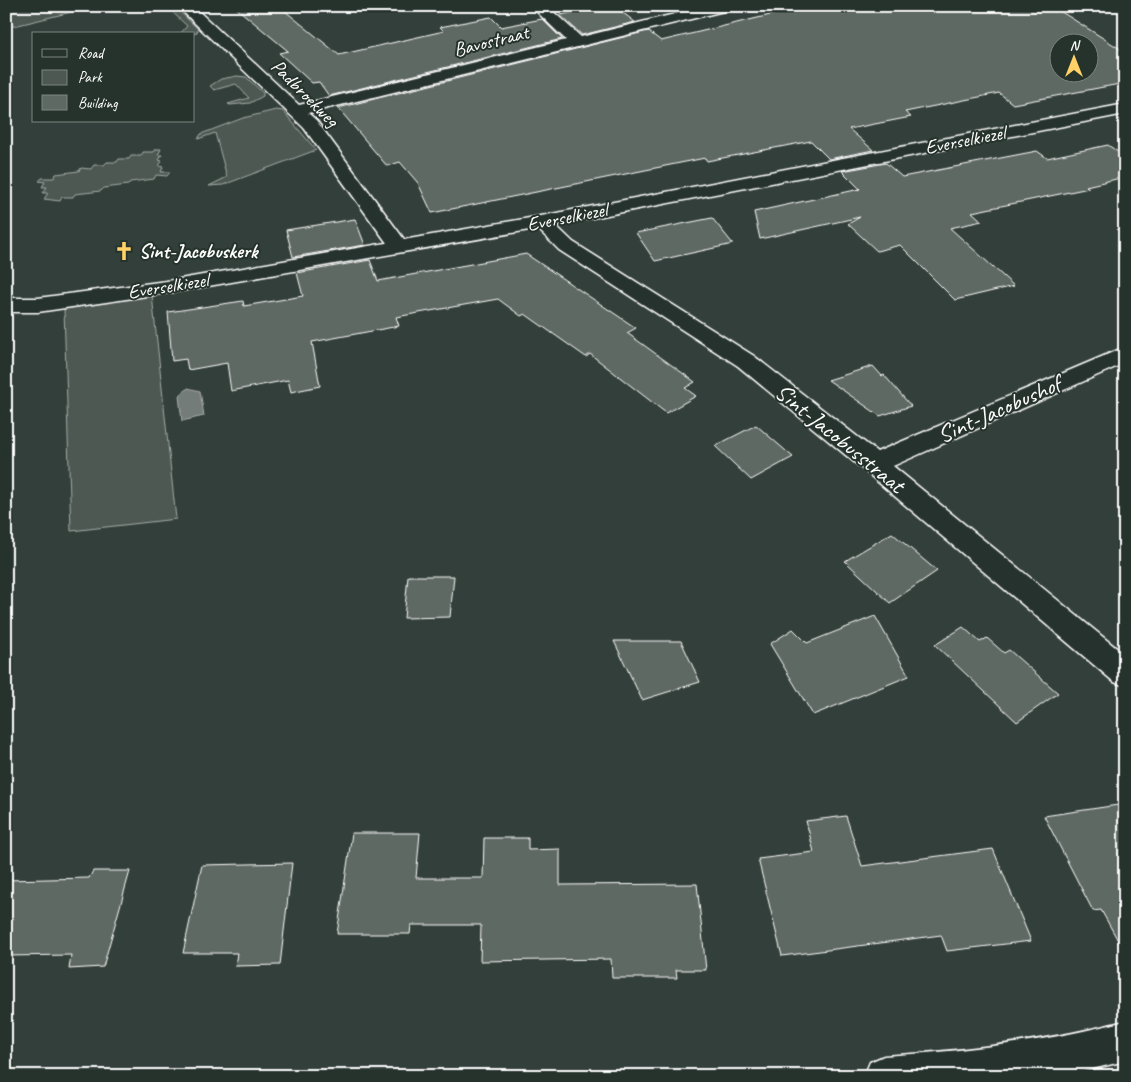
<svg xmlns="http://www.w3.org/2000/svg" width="1131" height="1082" viewBox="0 0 1131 1082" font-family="Caveat,sans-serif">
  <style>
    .green { fill: #4d5853; stroke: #a6aca9 }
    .water { fill: #737b78; stroke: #abb0ae }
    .building { fill: #5f6964; stroke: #fff; fill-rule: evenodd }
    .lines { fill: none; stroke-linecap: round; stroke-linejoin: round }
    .minor-casing { stroke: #fff; stroke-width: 3 }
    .tertiary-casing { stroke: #fff; stroke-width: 3 }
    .minor { fill: #26332d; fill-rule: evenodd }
    .tertiary { fill: #26332d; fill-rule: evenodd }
    .labels { text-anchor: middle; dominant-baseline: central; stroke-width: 4; stroke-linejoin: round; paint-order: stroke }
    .far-street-label { font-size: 20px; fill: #fff; stroke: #26332d }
    .far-poi-label { font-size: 20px; font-weight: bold; fill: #fff; stroke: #26332d; text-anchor: start }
    .street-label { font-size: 24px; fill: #fff; stroke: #26332d }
  </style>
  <rect width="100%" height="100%" fill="#333f3a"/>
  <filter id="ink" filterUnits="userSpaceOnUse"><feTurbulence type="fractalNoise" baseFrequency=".02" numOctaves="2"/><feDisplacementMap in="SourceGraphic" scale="10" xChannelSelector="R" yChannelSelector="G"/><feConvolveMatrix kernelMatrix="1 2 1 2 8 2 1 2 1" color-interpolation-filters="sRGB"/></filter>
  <g filter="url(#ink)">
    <!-- green -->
    <g class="green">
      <polygon points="6,6 96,6 6,28"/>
      <polygon points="166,6 174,6 198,29 197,32 194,34 180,34 187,26"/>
      <polygon points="237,76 246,77 263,93 263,96 250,103 230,105 228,104 249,98 236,84 214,90 210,86 221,79"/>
      <polygon points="276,110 283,111 316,150 223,185 209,186 227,177 215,133 198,139 201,134 243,118"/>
      <polygon points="156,149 161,149 158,155 162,155 159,160 162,161 159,166 163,167 161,172 170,172 167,176 156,175 154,179 130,182 128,185 104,188 101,191 75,194 73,197 62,197 60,201 44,199 48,193 43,193 47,187 42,187 45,182 39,181 42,178 54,178 56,174 79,171 81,168 91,169 94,165 104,165 107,162 117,162 119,159 129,159 131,156 141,156 143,152 154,152"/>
      <polygon points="152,295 176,519 71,531 64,309"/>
    </g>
    <!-- water -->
    <polygon class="water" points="188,388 200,391 204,416 182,421 179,396"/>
    <!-- building -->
    <g class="building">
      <polygon points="234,6 279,6 339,55 444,31 440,27 491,17 501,27 542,19 562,39 329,96 319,82 312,83 279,53 288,51"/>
      <polygon points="605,6 614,6 635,22 582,35 560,15"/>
      <path d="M808,6H1052L1125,52V83L1013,104L999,93L905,112L911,117L849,129L873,150L829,159L811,141L707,161L705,158L432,213L418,183L400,162L387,166L338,108L648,31L661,41ZM1058,42H1088V72H1058Z"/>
      <polygon points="1108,145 1125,157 1125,177 1086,186 1089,188 972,212 982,221 950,228 1014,286 955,300 900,245 877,251 848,224 860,217 760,239 754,212 860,189 842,171 886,163 902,177 1037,151 1047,158"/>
      <polygon points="712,218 733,244 655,261 636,233"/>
      <polygon points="355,219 365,245 293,257 286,230"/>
      <polygon points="526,254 636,328 627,333 695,382 685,388 696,396 666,413 590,354 586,357 525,314 521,316 498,299 396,317 399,326 312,342 320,386 291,392 288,380 231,391 227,363 188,370 186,359 172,361 168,312 243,301 244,306 303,296 297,273 370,260 378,281"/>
      <polygon points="873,366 882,376 884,375 911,406 880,416 828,380"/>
      <polygon points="756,425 793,457 751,480 715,446"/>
      <polygon points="892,533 937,571 890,603 845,561"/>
      <polygon points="408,576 454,576 450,617 404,618"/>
      <polygon points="875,616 909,676 813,715 770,644 793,629 807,643"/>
      <polygon points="963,627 980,642 987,638 1004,653 1009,650 1058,693 1017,722 935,645"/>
      <polygon points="614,641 681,641 700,682 642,700"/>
      <polygon points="1125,804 1125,953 1101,910 1093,911 1044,816"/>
      <polygon points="846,816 862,866 993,849 1031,941 947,951 941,935 782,956 758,859 814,852 806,821"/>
      <polygon points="352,833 420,833 416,878 483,878 484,838 528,838 528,850 560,849 560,885 697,884 706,970 676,970 677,978 612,978 611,959 480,961 481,925 411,925 410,934 337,934"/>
      <polygon points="292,863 280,965 235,966 237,953 183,953 202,865"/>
      <polygon points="93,871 130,871 103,967 69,969 71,955 6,956 6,880 89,878"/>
    </g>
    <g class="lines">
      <!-- minor casing -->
      <g class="minor-casing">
        <g id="minor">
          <polygon points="177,6 193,6 299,105 566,40 531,6 547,6 581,37 707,6 734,6 732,9 308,113 316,120 409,246 406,250 399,252 392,250 304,128"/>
          <polygon points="541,216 548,218 573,242 754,356 877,452 1125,347 1125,363 893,466 1125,655 1125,686 1114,682 865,471 738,366 559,250 531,222 534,218"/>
          <path d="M1125,1021V1061L1063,1076H864L870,1062L884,1056C966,1051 1046,1042 1125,1021Z"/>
        </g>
      </g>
      <!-- tertiary casing -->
      <g class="tertiary-casing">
        <polygon id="tertiary" points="1125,104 1125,114 541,228 174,292 38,312 6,312 6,298 38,298 174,280 541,216"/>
      </g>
      <!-- minor -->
      <use href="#minor" class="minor"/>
      <!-- tertiary -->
      <use href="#tertiary" class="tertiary"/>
    </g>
  </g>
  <!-- icons -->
  <defs>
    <g id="church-bare" transform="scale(1.5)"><path d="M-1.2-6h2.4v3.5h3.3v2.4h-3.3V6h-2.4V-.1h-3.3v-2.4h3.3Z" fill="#ffd166" stroke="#26332d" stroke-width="2.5" paint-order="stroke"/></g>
  </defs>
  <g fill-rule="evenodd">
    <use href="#church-bare" x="124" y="251"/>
  </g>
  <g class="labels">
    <!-- far-street labels -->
    <g class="far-street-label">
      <text transform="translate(491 41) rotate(-14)">Bavostraat</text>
      <text transform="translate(305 93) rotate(45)">Padbroekweg</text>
      <text transform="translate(965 140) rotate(-11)">Everselkiezel</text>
      <text transform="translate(567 217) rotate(-11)">Everselkiezel</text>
      <text transform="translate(168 286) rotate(-9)">Everselkiezel</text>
    </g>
    <!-- far-poi labels -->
    <g class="far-poi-label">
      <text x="139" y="251">Sint-Jacobuskerk</text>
    </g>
    <!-- street labels -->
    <g class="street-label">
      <text transform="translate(999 409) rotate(-24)">Sint-Jacobushof</text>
      <text transform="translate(840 438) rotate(39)">Sint-Jacobusstraat</text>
    </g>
  </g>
  <!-- margin -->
  <rect width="1131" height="1082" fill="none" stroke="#26332d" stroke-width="25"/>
  <rect x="12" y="12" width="1106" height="1057" fill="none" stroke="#fff" stroke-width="2" filter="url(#ink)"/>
  <!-- legend -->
  <rect x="32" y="32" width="162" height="90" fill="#26332d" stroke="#7d8581"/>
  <rect x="42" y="49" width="25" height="8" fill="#26332d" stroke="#7d8581"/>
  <text x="78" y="58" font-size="15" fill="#ffffff">Road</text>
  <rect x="42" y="70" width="25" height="15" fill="#4d5853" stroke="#7d8581"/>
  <text x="78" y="82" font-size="15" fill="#ffffff">Park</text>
  <rect x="42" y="95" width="25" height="15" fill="#5f6964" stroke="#7d8581"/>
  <text x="78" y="108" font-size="15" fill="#ffffff">Building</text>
  <!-- north arrow -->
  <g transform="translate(1074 58)"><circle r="24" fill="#26332d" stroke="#7d8581"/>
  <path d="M0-4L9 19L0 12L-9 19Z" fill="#ffd166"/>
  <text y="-8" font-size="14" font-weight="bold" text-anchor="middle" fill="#ffffff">N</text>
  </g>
</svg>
